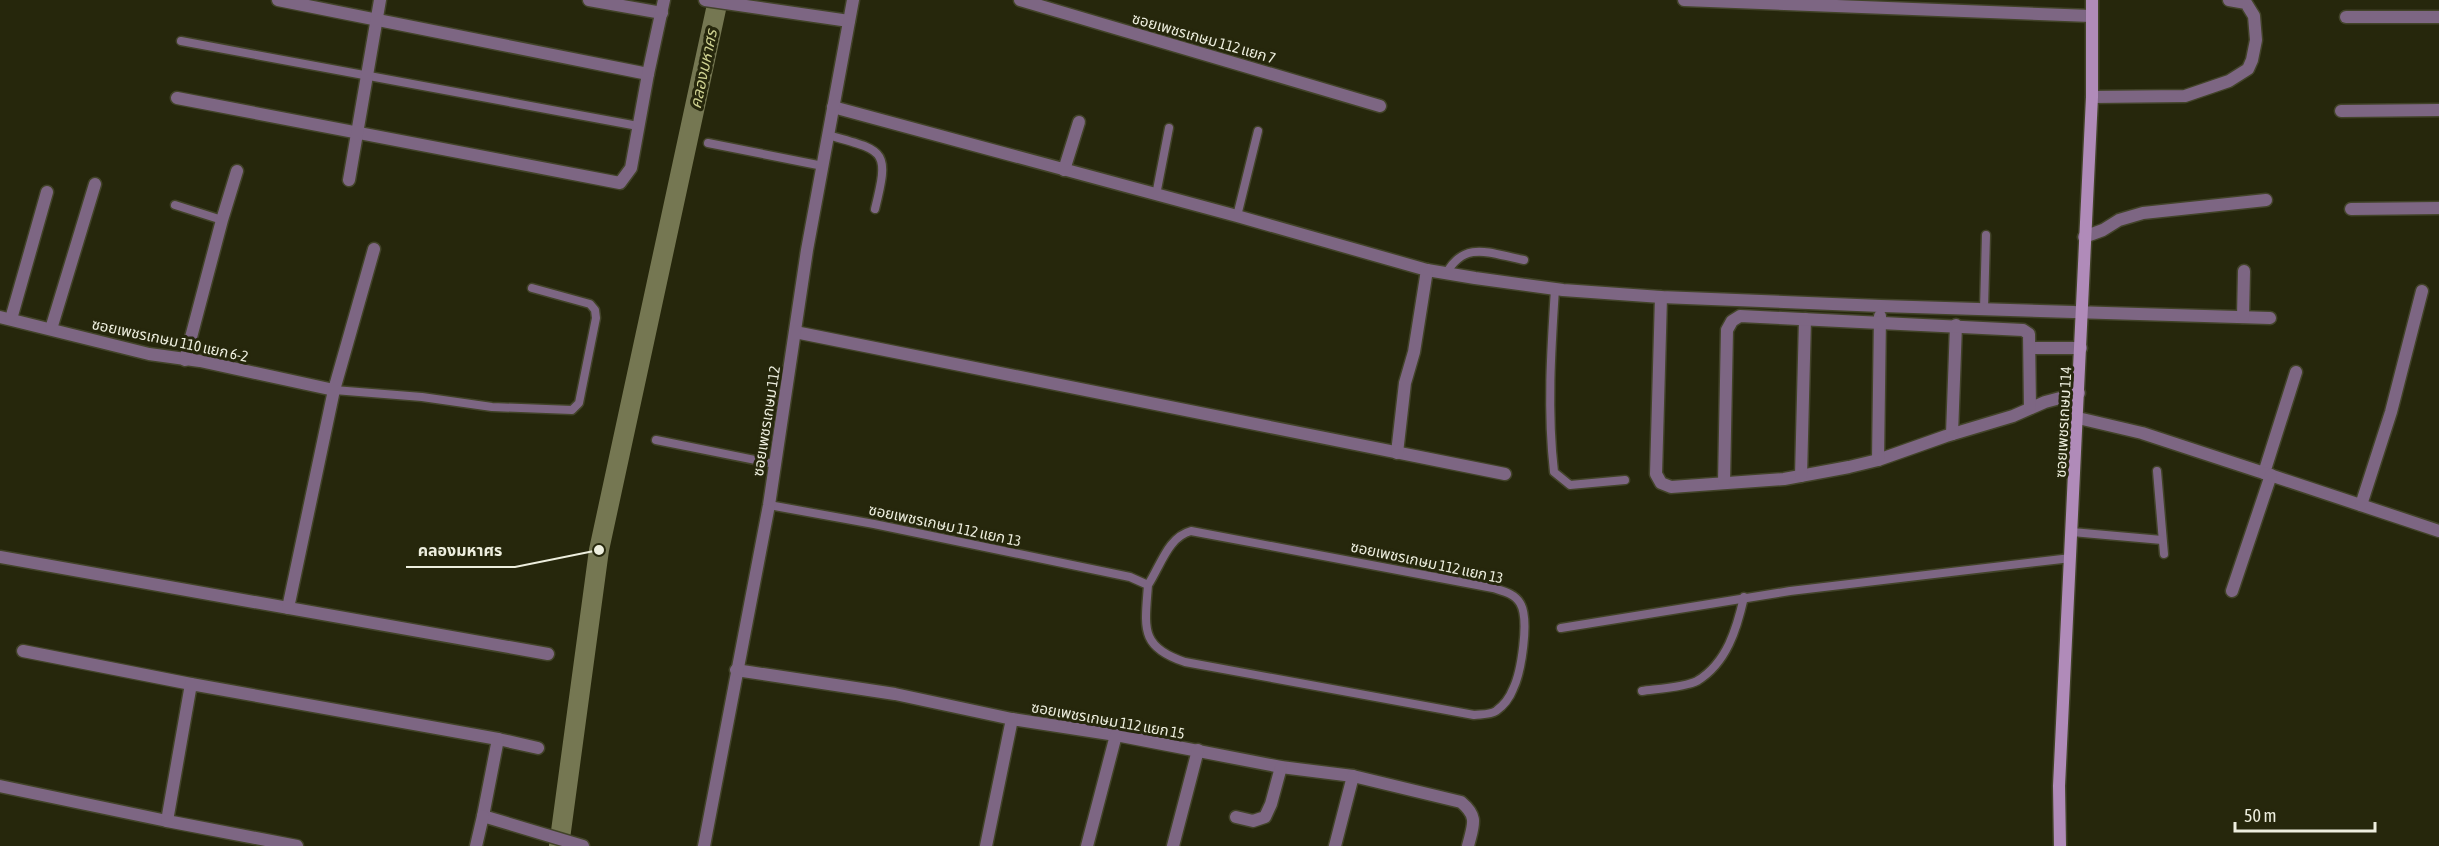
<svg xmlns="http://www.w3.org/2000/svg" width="2439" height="846" viewBox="0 0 2439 846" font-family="'Asap Condensed','Noto Sans Thai',sans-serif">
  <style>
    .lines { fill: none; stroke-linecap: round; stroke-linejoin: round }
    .canal { stroke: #757752; stroke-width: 20 }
    .lane-casing { stroke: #424329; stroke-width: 11 }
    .street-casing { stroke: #424329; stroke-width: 15 }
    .secondary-casing { stroke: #424329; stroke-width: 15 }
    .lane { stroke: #7d6683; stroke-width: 8 }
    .street { stroke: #7d6683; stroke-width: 12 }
    .secondary { stroke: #b08bb9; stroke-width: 12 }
    .labels { text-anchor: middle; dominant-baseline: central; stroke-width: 6; stroke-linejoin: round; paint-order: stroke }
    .street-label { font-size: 15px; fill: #edeede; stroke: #26270c }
    .water-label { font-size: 16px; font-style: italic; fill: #cdd090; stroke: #26270c }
    .leader { fill: none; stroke: #edeede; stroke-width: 2 }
    .callout-dot { fill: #edeede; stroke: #26270c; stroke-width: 2 }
    .callout-label { font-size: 16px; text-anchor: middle; font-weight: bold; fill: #edeede; stroke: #26270c; stroke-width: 6; stroke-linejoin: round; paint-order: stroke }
  </style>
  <rect width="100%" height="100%" fill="#26270c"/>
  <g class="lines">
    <!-- canal -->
    <polyline class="canal" points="559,846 599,550 718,0"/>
    <!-- lane casing -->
    <g class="lane-casing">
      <g id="lane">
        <polyline points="181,41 638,126"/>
        <path d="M828,135C885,151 890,149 875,209"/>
        <polyline points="708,143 823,166"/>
        <polyline points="1156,195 1169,128"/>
        <polyline points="175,205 222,220"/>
        <polyline points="1237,216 1258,131"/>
        <path d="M1446,274C1465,239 1491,254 1524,260"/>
        <path d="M1555,289C1551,350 1547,411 1554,472L1570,485L1625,480"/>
        <polyline points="1984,309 1986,235"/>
        <polyline points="334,390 422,397 492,407 572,410 579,403 596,318 595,310 590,304 532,288"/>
        <polyline points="656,440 775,464"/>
        <polyline points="2157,471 2164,554"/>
        <path d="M769,505L874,524L1130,577L1148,585C1145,627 1139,647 1185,662L1474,715C1481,714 1490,715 1496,711C1503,706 1510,697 1513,689C1521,673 1530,619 1520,603C1514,593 1502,591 1493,588L1191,531C1168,537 1161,565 1148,585"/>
        <polyline points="2072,532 2162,540"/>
        <polyline points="1561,628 1790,591 2071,558"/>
        <path d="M1642,691C1656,689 1686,687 1697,681C1727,663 1737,628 1744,597"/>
      </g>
    </g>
    <!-- street casing -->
    <g class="street-casing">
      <g id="street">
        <polyline points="278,0 648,74"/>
        <polyline points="589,0 662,13"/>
        <polyline points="705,0 849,21"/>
        <polyline points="1020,0 1380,106"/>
        <polyline points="1684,0 2091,16"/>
        <polyline points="2346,17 2439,17"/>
        <polyline points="2092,97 2185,96 2229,81 2248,69 2252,60 2256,40 2254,16 2246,3 2229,0"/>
        <polyline points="177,98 620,183 631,168 648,74 664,0"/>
        <polyline points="833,107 1237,216 1427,270 1475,278 1563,290 1661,297 1881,306 2270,318"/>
        <polyline points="2341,111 2439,110"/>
        <polyline points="1064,170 1079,122"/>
        <polyline points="349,180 380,0"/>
        <polyline points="2351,209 2439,208"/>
        <polyline points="2084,237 2103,230 2119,220 2143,213 2266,200"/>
        <polyline points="1661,297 1656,474 1661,483 1671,487 1784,479 1849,467 1878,460 1946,436 2013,416 2045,402 2079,393"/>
        <polyline points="0,317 149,354 200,361 334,390"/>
        <polyline points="2243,317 2244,271"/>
        <polyline points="11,319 47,192"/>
        <polyline points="51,329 95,184"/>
        <polyline points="795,332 1505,474"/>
        <polyline points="2031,348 2081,348"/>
        <polyline points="185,360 222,220 237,171"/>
        <polyline points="2078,418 2142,433 2264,473 2296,372"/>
        <polyline points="1952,434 1956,325"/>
        <polyline points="1397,453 1405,383 1414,352 1427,270"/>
        <polyline points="1878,460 1880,316"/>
        <polyline points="2264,473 2439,531"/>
        <polyline points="1801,476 1805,319"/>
        <polyline points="1724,482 1727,330 1732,321 1740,316 2023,330 2029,334 2030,408"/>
        <polyline points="2361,505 2391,412 2422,291"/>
        <polyline points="0,557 548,654"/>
        <polyline points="2232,591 2271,475"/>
        <polyline points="288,608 334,390 374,249"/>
        <polyline points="23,651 191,684"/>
        <path d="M736,670L895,694L1012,719L1116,735L1281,767L1353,776L1461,802C1479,817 1473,825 1468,846"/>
        <polyline points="498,739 538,748"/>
        <polyline points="0,786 167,821"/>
        <polyline points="1236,817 1253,821 1265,817 1271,804 1281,767"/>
        <polyline points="297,846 167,821 191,684 498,739 483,816 583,846"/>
        <polyline points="476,846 483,816"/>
        <polyline points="704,846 769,505 807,250 853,0"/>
        <polyline points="986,846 1012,719"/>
        <polyline points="1087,846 1116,735"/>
        <polyline points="1173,846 1198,750"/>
        <polyline points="1335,846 1353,776"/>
      </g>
    </g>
    <!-- secondary casing -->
    <g class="secondary-casing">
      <polyline id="secondary" points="2060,846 2059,786 2092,97 2092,0"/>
    </g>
    <!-- lane -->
    <use href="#lane" class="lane"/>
    <!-- street -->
    <use href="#street" class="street"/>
    <!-- secondary -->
    <use href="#secondary" class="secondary"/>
  </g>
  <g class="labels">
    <!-- street labels -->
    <g class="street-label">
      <text transform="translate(1204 38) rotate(16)">ซอยเพชรเกษม 112 แยก 7</text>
      <text transform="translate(170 340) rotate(12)">ซอยเพชรเกษม 110 แยก 6-2</text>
      <text transform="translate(766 421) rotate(-81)">ซอยเพชรเกษม 112</text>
      <text transform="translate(2063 422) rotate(-87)">ซอยเพชรเกษม 114</text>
      <text transform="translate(945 525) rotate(12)">ซอยเพชรเกษม 112 แยก 13</text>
      <text transform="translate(1427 562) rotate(12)">ซอยเพชรเกษม 112 แยก 13</text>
      <text transform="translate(1108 720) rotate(10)">ซอยเพชรเกษม 112 แยก 15</text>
    </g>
    <!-- water labels -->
    <g class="water-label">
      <text transform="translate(703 69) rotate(-78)">คลองมหาศร</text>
    </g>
  </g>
  <!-- callouts -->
  <path class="leader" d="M599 550L515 567H406"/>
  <circle class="callout-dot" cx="599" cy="550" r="6"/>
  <g class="callout-label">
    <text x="460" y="556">คลองมหาศร</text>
  </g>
  <!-- scale -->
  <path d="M2235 822v9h140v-9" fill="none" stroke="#edeede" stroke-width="3"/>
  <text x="2244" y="822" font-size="18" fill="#edeede" stroke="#26270c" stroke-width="4.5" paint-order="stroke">50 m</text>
</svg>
